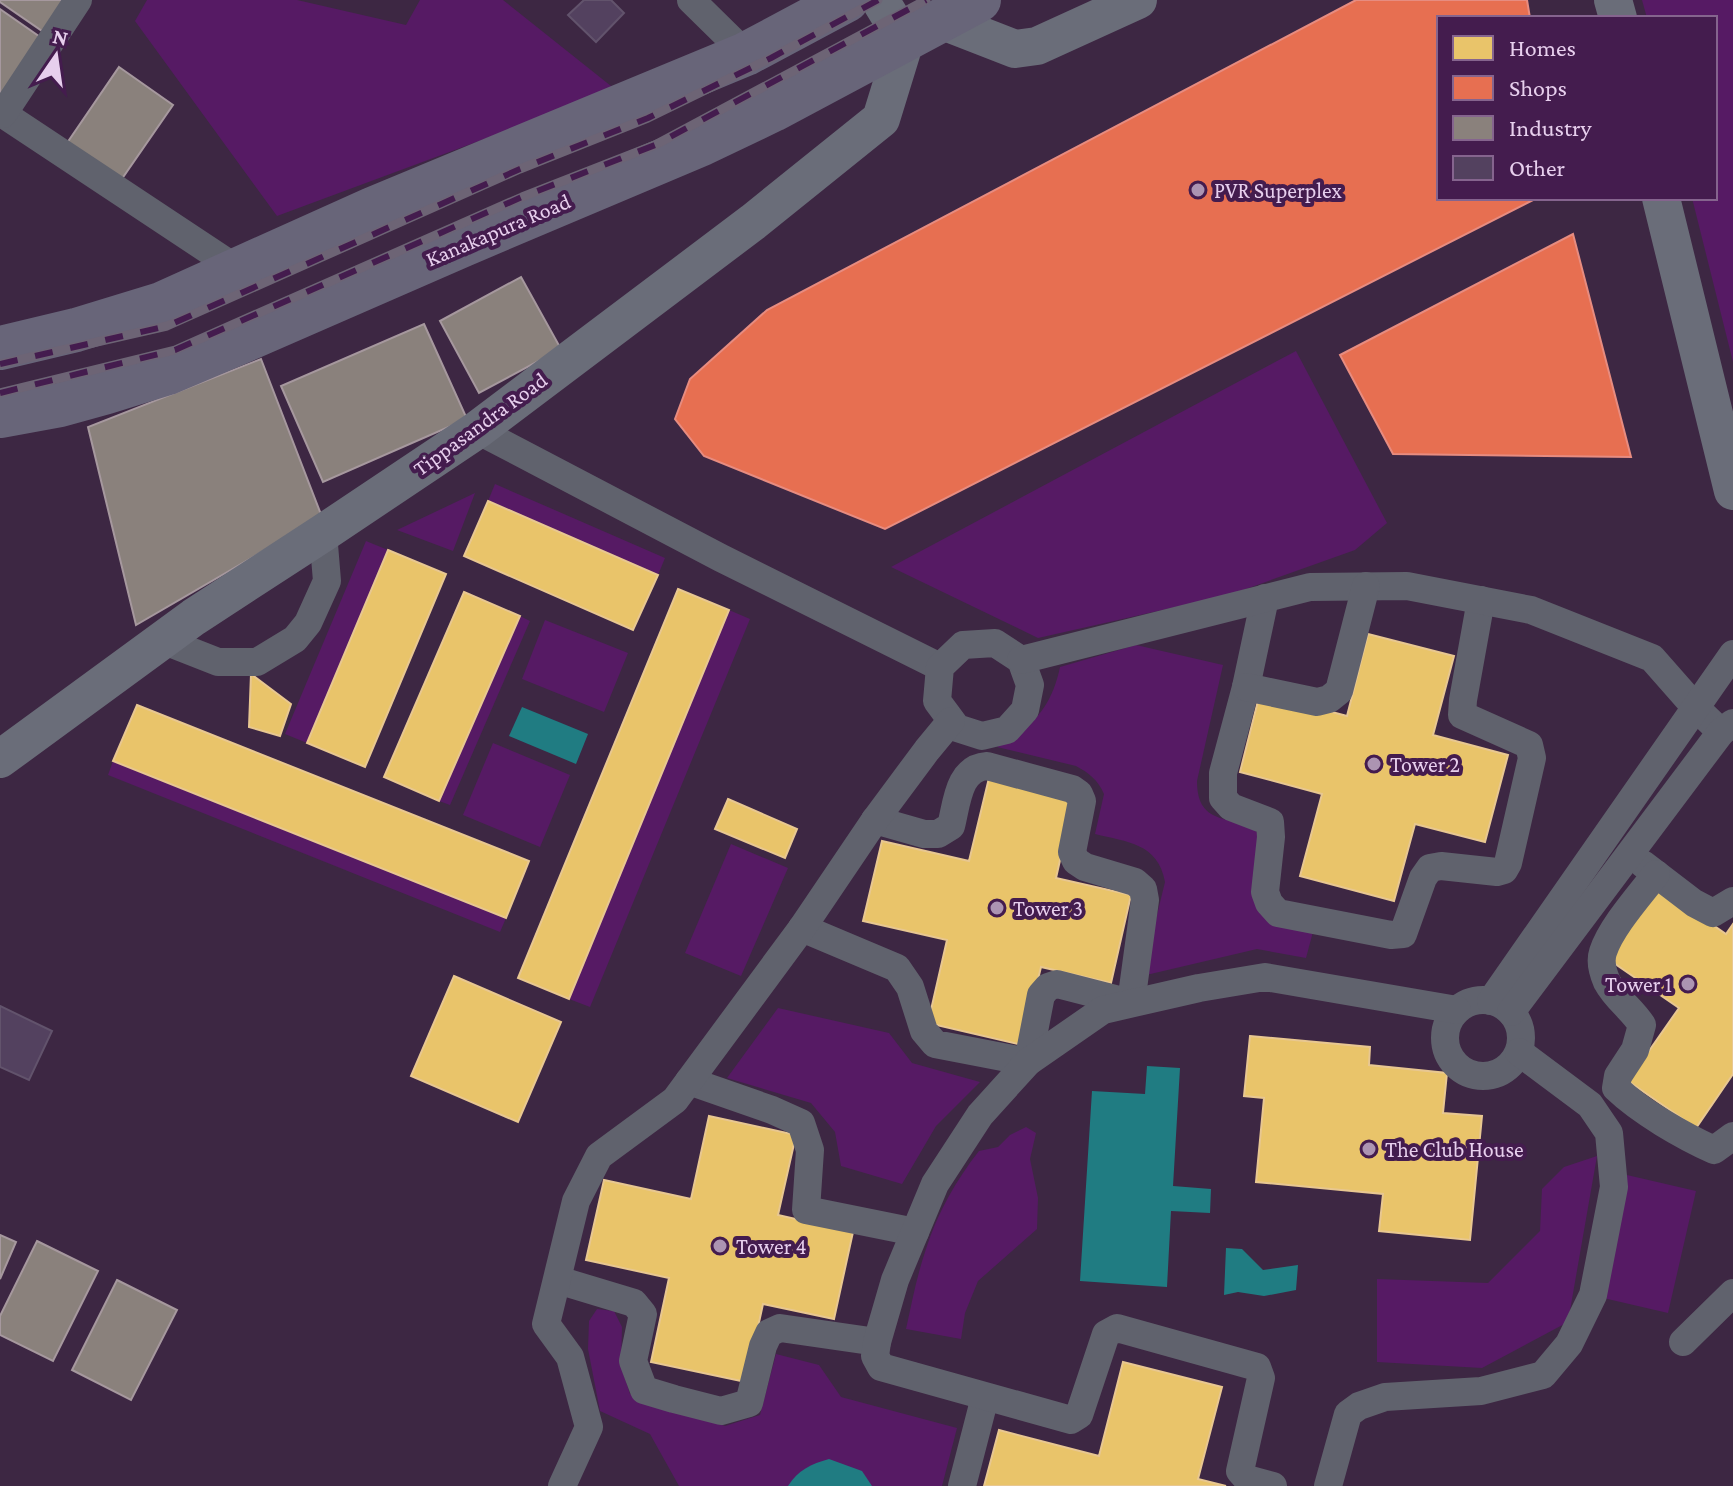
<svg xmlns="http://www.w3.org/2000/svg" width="1733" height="1486" viewBox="0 0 1733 1486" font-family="'Crimson Pro',serif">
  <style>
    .green { fill: #561a64 }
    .water { fill: #207c82 }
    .homes { fill: #e9c46a; stroke: #e8c791; stroke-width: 2 }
    .shops { fill: #e76f51; stroke: #e78c80; stroke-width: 2 }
    .industry { fill: #8a817c; stroke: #a6989e; stroke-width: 2 }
    .building { fill: #53415f; stroke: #62536c; stroke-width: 2 }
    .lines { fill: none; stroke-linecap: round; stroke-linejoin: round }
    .street { stroke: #60626d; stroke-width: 28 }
    .secondary { stroke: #6a6d79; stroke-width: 38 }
    .highway { stroke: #686579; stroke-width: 44 }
    .rail-casing { stroke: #6d6475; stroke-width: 9 }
    .rail { stroke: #441c4e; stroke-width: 6; stroke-dasharray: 18; stroke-linecap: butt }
    .poi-dot { fill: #ac94b2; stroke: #441c4e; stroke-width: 3 }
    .labels { text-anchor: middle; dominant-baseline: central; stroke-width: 8; stroke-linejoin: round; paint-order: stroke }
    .poi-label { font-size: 22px; fill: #e7cfed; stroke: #441c4e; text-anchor: start }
    .street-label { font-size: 22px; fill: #e7cfed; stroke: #441c4e }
  </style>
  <rect width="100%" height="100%" fill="#3d2743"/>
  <!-- green -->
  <g class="green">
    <polygon points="147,0 297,0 406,25 420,0 503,0 616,90 277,216 135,21"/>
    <polygon points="1642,0 1733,0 1733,362 1692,198 1715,198 1715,18 1647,18"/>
    <polygon points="1296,351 1387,523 1355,550 1229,595 1038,638 891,567"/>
    <polygon points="495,484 665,558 658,575 488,501"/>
    <polygon points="475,493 453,551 397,530"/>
    <polygon points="366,541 388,550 307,743 285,734"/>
    <polygon points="729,610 750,619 590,1007 569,999"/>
    <polygon points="520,616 530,621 450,805 439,801"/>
    <polygon points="545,620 628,653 604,712 522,679"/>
    <path d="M1136,645L1223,665L1197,781C1197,830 1236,812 1259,834L1258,884L1314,928L1306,958L1257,949L1142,976L1165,882C1158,843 1127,842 1095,834L1104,794C1098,780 1089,773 1076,766L997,747C1032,729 1052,706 1060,667Z"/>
    <polygon points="493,743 570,775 540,847 463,815"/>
    <polygon points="113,761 506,918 500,932 108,775"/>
    <polygon points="731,844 788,868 741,976 685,953"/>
    <polygon points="778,1008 889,1033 912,1063 980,1082 936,1126 902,1184 841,1166 835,1132 811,1103 727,1078"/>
    <path d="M1026,1127L1036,1133L1030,1159L1038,1198L1037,1229L978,1281L965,1313L961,1339L906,1329C912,1302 917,1275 926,1249C937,1214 956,1180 979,1151L998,1147L1010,1135Z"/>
    <polygon points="1597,1156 1568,1322 1482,1368 1377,1362 1377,1279 1488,1283 1540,1231 1542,1189 1564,1167"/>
    <polygon points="1627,1175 1696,1191 1668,1313 1599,1297"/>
    <polygon points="597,1309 614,1311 622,1327 621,1366 630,1394 725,1426 760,1415 776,1354 819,1365 841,1397 957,1428 942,1486 679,1486 650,1434 600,1411 588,1349 589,1321"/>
  </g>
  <!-- water -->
  <g class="water">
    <polygon points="522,707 588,734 576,764 509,736"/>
    <polygon points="1147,1066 1180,1068 1173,1186 1211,1189 1210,1213 1171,1211 1167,1287 1080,1281 1092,1091 1145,1094"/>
    <polygon points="1226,1248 1242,1249 1263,1270 1298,1265 1296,1290 1264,1296 1238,1292 1224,1295"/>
    <path d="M829,1459L862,1471L872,1486H788C798,1470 811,1464 829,1459Z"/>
  </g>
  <!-- homes -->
  <g class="homes">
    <polygon points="488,501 658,575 633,630 464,556"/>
    <polygon points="388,550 446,574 365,767 307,743"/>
    <polygon points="678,589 729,610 569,999 518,978"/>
    <polygon points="464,592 520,616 439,801 384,777"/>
    <polygon points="1368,634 1454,656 1433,735 1508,755 1485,842 1415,824 1394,901 1300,876 1322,794 1240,772 1260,693 1347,716"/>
    <polygon points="251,674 291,704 280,736 249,727"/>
    <polygon points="137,705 529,861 506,918 113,761"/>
    <polygon points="989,778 1074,798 1056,878 1131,895 1111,983 1041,967 1022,1045 928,1023 947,940 863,921 882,841 969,861"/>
    <polygon points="728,799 797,829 785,858 715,829"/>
    <polygon points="1658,887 1726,934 1733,924 1733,1074 1696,1128 1628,1081 1679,1008 1608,959"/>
    <polygon points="454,976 561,1022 518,1122 411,1076"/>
    <polygon points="1250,1036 1370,1047 1369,1065 1447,1073 1443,1113 1482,1116 1470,1240 1379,1231 1383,1194 1256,1182 1264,1098 1244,1096"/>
    <polygon points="709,1116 796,1135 778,1215 853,1232 834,1319 763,1304 746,1382 651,1362 669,1278 586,1260 604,1180 691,1199"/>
    <polygon points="1123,1362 1222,1387 1198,1479 1226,1486 984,1486 999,1430 1099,1456"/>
  </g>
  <!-- shops -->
  <g class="shops">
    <polygon points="1356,0 1527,0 1530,18 1439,18 1439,198 1537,198 885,529 704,456 675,419 690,379 767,310"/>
    <polygon points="1573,234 1631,457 1393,454 1340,355"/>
  </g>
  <!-- industry -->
  <g class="industry">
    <polygon points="0,0 69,0 45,33 0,2"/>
    <polygon points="0,9 43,39 0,100"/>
    <polygon points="119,67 173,105 119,183 65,146"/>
    <polygon points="521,277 561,349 479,393 440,321"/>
    <polygon points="424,324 467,419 323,482 281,386"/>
    <polygon points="261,359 322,517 136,625 88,427"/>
    <polygon points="0,1235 16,1242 0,1279"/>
    <polygon points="37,1241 98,1271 53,1361 0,1335 0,1316"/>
    <polygon points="117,1280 177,1310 131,1400 72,1370"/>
  </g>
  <!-- building -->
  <g class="building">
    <polygon points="584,0 611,0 624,13 596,42 568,15"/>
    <polygon points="0,1006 52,1031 29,1080 0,1067"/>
  </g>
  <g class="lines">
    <!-- street -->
    <g class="street">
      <polyline points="691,0 746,54"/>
      <polyline points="0,112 237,269"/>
      <polyline points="3,114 78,0"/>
      <polyline points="477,430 721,558 940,667"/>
      <polyline points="1265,598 1246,687 1223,773 1223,798 1231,807 1270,822 1271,837 1265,892 1269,903 1278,913 1391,935 1403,934 1423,878 1430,868 1441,866 1497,872 1504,870 1508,863 1532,758 1529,745 1462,715 1463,700 1481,600"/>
      <polyline points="162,640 218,662 257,662 295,639 308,623 327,581 323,533"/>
      <polygon points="995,643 1021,660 1030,685 1025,710 1007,730 982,736 957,728 937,701 940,667 963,645"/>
      <polyline points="1021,660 1310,587 1407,586 1531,610 1652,658 1696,708 1721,732"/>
      <polyline points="1246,687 1317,702 1329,699 1339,691 1366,586"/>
      <polyline points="1643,864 1694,903 1713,913 1733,901"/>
      <path d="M1656,874C1640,895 1611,927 1603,952C1600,961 1603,973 1607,982C1616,999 1632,1009 1642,1025L1635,1050L1618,1076L1616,1088C1641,1112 1683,1136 1714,1150L1733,1136"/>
      <path d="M802,928L897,968L910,987L924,1031L935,1044L1028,1062L1041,995L1048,987L1057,984L1131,1003L1145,900L1143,889L1135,882L1085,867L1076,861L1072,852L1082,801L1079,794L1072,789L987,766C958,768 957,803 951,826L938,834H924L875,820"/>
      <circle cx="1483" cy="1038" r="38"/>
      <polyline points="1491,1001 1733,654"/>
      <polyline points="1511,1012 1721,732 1733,723"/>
      <polyline points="689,1081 772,1110 801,1123 810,1150 806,1210 915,1232"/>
      <polyline points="558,1280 634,1303 643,1314 633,1361 644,1390 674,1399 721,1411 749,1403 763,1346 769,1333 780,1328 877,1342"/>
      <polyline points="1683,1342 1733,1293"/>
      <polyline points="562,1486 589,1427 570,1357 546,1324 576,1201 599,1156 675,1100 802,928 875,820 927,750 951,721"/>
      <polyline points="962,1486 985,1397"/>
      <polyline points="1273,1486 1247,1479 1240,1471 1261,1378 1257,1367 1117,1328 1106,1334 1079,1415 1071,1420 881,1367 875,1356 877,1342 895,1280 935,1184 980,1115 1028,1062 1103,1010 1199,988 1265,977 1457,1010"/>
      <polyline points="1328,1486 1348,1414 1359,1406 1385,1397 1481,1391 1543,1375 1569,1344 1593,1295 1614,1187 1609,1133 1590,1105 1519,1052"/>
    </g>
    <!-- secondary -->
    <g class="secondary">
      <polyline points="1613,0 1618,18"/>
      <polyline points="943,21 1015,49 1037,46 1138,0"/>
      <polyline points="1661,198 1733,491"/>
      <polyline points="0,759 194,617 323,533 477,430 753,222 881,119 905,41 880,0"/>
    </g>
    <!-- highway -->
    <g class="highway">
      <polyline points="0,348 76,330 161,304 372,209 746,54 847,0"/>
      <polyline points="0,416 60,405 107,392 168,373 234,345 463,245 702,144 773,110 979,0"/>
    </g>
    <!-- rail casing -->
    <g class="rail-casing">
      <g id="rail">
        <polyline points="0,364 167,326 520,169 648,118 771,58 878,0"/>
        <polyline points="0,393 175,350 522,197 655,145 926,0"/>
      </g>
    </g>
    <!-- rail -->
    <use href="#rail" class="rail"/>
  </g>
  <!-- markers -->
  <g class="poi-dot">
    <circle cx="1198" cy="190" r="8"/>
    <circle cx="1374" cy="764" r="8"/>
    <circle cx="997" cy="908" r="8"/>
    <circle cx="1688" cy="984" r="8"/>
    <circle cx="1369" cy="1149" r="8"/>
    <circle cx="720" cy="1246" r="8"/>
  </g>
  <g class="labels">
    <!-- poi labels -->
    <g class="poi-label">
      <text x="1214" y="190">PVR Superplex</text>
      <text x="1390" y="764">Tower 2</text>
      <text x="1013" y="908">Tower 3</text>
      <text x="1672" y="984" text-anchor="end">Tower 1</text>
      <text x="1385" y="1149">The Club House</text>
      <text x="736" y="1246">Tower 4</text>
    </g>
    <!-- street labels -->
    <g class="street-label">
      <text transform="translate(498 230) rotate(-23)">Kanakapura Road</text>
      <text transform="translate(480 424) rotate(-36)">Tippasandra Road</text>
    </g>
  </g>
  <!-- legend -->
  <rect x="1437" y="16" width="280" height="184" fill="#441c4e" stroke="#85648e" stroke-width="2"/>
  <rect x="1453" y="36" width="40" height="24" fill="#e9c46a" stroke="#85648e" stroke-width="2"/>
  <text x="1509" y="56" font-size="24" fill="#e7cfed">Homes</text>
  <rect x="1453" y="76" width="40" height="24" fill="#e76f51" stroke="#85648e" stroke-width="2"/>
  <text x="1509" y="96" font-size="24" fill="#e7cfed">Shops</text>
  <rect x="1453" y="116" width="40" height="24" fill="#8a817c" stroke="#85648e" stroke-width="2"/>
  <text x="1509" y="136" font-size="24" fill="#e7cfed">Industry</text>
  <rect x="1453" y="156" width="40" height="24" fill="#53415f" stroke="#85648e" stroke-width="2"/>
  <text x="1509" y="176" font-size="24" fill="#e7cfed">Other</text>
  <!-- north arrow -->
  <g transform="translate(56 56) rotate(13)" stroke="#441c4e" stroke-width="6" paint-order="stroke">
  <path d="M0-6L14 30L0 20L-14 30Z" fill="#e7cfed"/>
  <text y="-12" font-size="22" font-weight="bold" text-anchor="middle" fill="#e7cfed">N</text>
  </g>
</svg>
